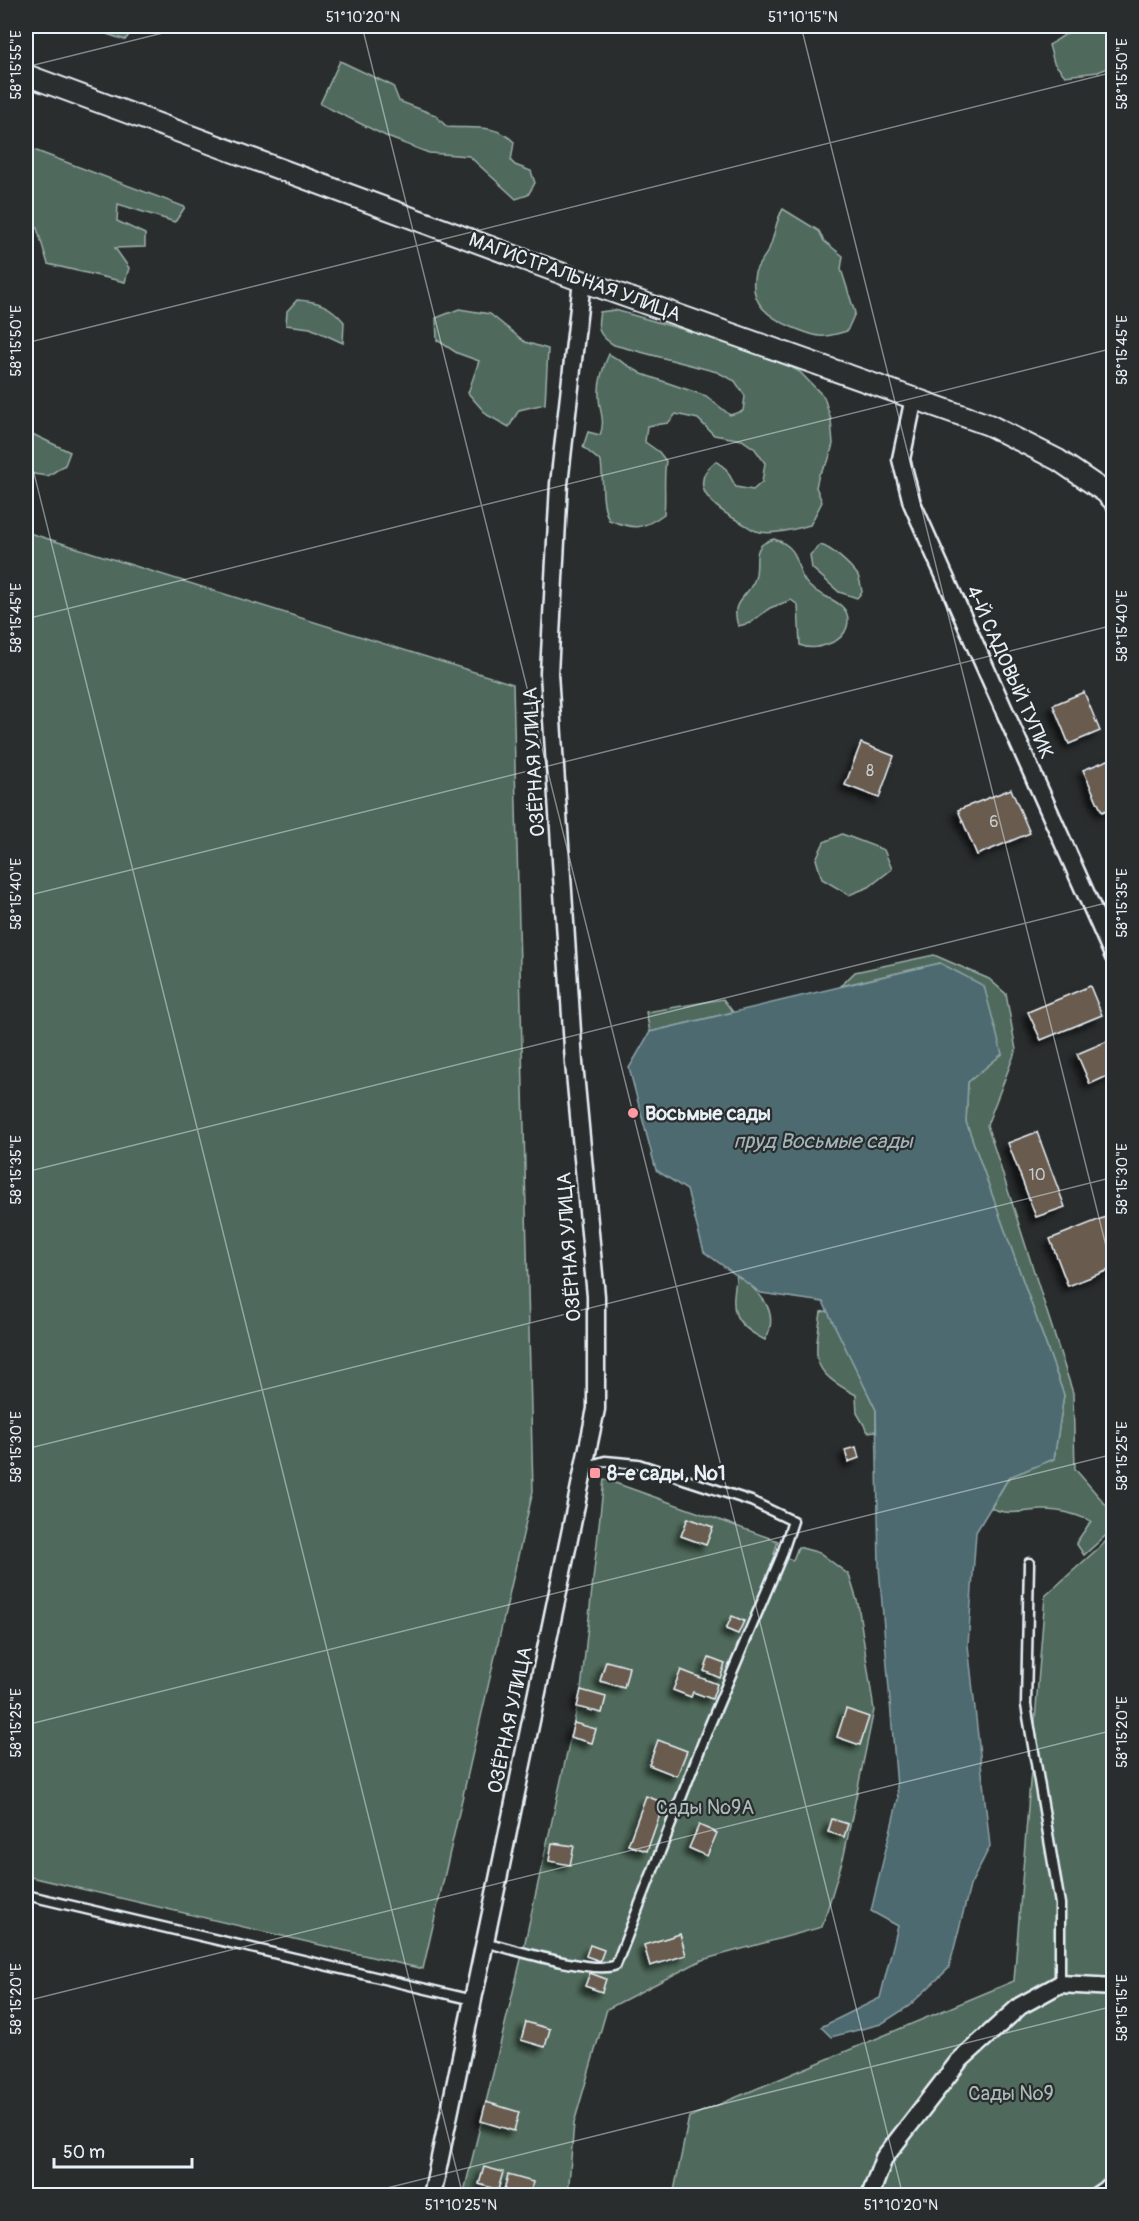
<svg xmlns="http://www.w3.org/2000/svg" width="1139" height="2221" viewBox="0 0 1139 2221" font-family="Pangolin,sans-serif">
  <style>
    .green { fill: #506b5b; stroke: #9caeaa; stroke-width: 1.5 }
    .water { fill: #4e6b71; stroke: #8ca1a7; stroke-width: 1.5 }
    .building { fill: #695c50; stroke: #e8f1f8; stroke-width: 1.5; filter: url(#shadow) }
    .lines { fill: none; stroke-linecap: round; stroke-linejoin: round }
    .service-casing { stroke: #e8f1f8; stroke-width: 13 }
    .minor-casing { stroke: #e8f1f8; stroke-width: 21 }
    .tertiary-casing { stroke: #e8f1f8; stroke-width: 24 }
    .service { stroke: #2a2d2e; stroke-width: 8 }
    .minor { stroke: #2a2d2e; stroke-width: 16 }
    .tertiary { stroke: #2a2d2e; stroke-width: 20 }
    .ticks { fill: none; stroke: #e8f1f8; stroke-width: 1.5; stroke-opacity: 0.45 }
    .poi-dot { fill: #ff9aa2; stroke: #2a2d2e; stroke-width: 2 }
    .labels { text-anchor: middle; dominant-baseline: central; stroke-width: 4.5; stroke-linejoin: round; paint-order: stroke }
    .number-label { font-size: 16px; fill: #c8ccce }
    .street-label { font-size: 20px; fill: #e8f1f8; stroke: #2a2d2e }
    .poi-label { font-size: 20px; font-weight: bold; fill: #e8f1f8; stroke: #2a2d2e; text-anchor: start }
    .park-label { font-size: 20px; fill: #abbbb9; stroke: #2a2d2e }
    .water-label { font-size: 21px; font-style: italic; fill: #a3b5bb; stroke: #2a2d2e }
    .neatline { fill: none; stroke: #e8f1f8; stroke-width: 2 }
    .ticks-label { font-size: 15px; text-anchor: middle; fill: #e8f1f8 }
  </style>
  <defs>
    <filter id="shadow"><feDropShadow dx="-5.5" dy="5.5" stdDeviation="3" flood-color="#0009"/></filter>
  </defs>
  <rect width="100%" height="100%" fill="#2a2d2e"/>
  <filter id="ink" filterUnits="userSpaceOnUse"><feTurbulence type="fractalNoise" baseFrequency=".0167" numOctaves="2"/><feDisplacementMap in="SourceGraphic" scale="12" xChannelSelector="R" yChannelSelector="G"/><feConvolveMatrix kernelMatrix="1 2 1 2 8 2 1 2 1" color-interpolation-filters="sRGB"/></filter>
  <g filter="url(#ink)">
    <!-- green -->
    <g class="green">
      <polygon points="83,26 136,26 125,40"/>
      <polygon points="1078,26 1113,26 1113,66 1098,72 1065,76 1054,63 1049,45"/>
      <path d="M340,61L393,86L399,101L435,115L447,127C471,129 496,123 514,142L511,161L515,165L531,171L535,183L528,195L516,199L469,156L429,153L390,138L320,104Z"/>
      <polygon points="26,147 185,207 175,222 118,204 117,221 145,234 145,247 115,248 129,268 125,282 48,264 37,228 26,224"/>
      <path d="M783,209L819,231L824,241L843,256L841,269L855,313L847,331C820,339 820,338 794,328C769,318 748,303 755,273C757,265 765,257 769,249C775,236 775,221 783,209Z"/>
      <path d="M297,300C318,301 331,306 344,322L343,343L310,328L286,325L287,311Z"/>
      <polygon points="459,309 490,314 525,342 548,349 545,404 519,410 509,427 487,415 468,393 479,361 457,353 437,340 436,318"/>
      <path d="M615,310L765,353L800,372L824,397L831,420L833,444L828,462L819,474L816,487L822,502L810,525C796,529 770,536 756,531C750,529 745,524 740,522C716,509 684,486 716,461L726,469L736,487L753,490L762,482L765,463L755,449L742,440L714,435L698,419L676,414L668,423L647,426L645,442L659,452L666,461C663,480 666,496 664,514C641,531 633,529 609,520C600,502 604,482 601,462L583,447L588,432L600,435C606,420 599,411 599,396C598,381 603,367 609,354L642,374L706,396L730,415L743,411L745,396L735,381L717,372L614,345C599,336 596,329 600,312Z"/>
      <polygon points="26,431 70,452 65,465 48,476 26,473"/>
      <polygon points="26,532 513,684 533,1491 423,1969 26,1876"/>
      <path d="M774,539C805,549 792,569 809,586C822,599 854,601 847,627C845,634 838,641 831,643C820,647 811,650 800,645L798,605L791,600L770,608L750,623L738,626C730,599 745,601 754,581C762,564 747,546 774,539Z"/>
      <path d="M820,545C831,547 850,565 857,574C860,578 861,587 862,592L857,598L839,592L812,568L810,555Z"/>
      <polygon points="842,834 884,850 892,869 869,887 849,895 822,879 816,859 824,842"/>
      <path d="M934,955L989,979L1006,994L1016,1050L987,1125L1073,1393L1075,1469L1113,1513V1529L1084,1555L1076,1543L1091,1521C1074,1514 1060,1509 1041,1510C1022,1511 1009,1516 991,1508L1009,1477L1054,1459L1064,1395L966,1122L968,1082L1002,1054L940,963L841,986L855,972Z"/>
      <polygon points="723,999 733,1012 650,1032 646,1012"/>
      <path d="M737,1274C758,1291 782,1311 765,1340C730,1322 731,1310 737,1274Z"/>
      <path d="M828,1311L876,1410V1431L868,1432L857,1413L856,1395C810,1370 814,1362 821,1312Z"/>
      <polygon points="604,1479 778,1541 774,1554 793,1560 798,1547 820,1553 849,1575 858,1604 874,1710 844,1855 822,1927 702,1960 607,2009 574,2123 568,2195 463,2196 523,1951 581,1690"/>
      <polygon points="1113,1535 1113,2195 673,2196 689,2117 1014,1981 1045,1596"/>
    </g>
    <!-- water -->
    <polygon class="water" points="940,963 984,986 1002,1054 968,1082 966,1122 1064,1395 1054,1459 1009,1477 976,1532 968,1645 990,1846 970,1886 949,1968 909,2006 881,2024 831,2037 821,2027 880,1998 898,1926 871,1911 898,1799 879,1567 876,1410 823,1302 761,1293 704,1252 687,1190 656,1170 629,1068 650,1032"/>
    <!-- building -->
    <g class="building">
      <polygon points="1084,692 1100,731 1069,744 1053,705"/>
      <polygon points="861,743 894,756 879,798 845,785"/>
      <polygon points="1113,758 1114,807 1102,812 1083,770"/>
      <polygon points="1011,789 1030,833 977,855 958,810"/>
      <polygon points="1090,986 1102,1015 1041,1040 1028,1012"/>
      <polygon points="1112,1039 1114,1073 1090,1084 1077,1054"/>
      <polygon points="1037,1132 1065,1207 1036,1217 1008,1143"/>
      <polygon points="1113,1214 1114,1268 1068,1286 1050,1239"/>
      <polygon points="856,1447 859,1458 848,1462 845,1450"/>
      <polygon points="688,1518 713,1527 706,1545 681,1536"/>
      <polygon points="732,1616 744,1621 738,1634 726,1629"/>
      <polygon points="709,1658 725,1664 720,1678 704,1671"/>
      <polygon points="606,1661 629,1667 624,1688 600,1681"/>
      <polygon points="681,1670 717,1684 712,1699 693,1692 691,1697 673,1690"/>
      <polygon points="581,1690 606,1697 602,1713 577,1707"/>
      <polygon points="846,1709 869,1717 860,1745 837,1737"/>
      <polygon points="574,1723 596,1729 592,1743 570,1737"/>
      <polygon points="658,1740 687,1751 677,1776 649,1765"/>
      <polygon points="646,1796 664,1803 647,1851 628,1845"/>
      <polygon points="832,1819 848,1824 844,1837 828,1832"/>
      <polygon points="699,1825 717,1833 707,1856 689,1848"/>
      <polygon points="552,1843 574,1846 570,1865 549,1861"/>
      <polygon points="680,1934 686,1955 650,1966 644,1945"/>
      <polygon points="590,1945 604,1950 600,1961 586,1956"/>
      <polygon points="590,1973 606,1979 602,1992 585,1986"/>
      <polygon points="526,2022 550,2029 545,2047 521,2040"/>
      <polygon points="486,2102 519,2112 514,2131 481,2121"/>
      <polygon points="484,2167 503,2172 498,2190 479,2184"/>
      <polygon points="508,2175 533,2182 530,2196 504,2190"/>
    </g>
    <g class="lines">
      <!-- service casing -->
      <g class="service-casing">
        <g id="service">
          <polyline points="1029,1563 1026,1705 1060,1904 1060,1984"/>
          <polyline points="26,1895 473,2000"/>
          <path d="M485,1942C511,1949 596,1975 616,1965L708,1729L781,1557L793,1521L751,1501L638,1464L605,1461L584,1467"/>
          <polyline points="1089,2196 1114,2179"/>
        </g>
      </g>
      <!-- minor casing -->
      <g class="minor-casing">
        <g id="minor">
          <polyline points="914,398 901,459 912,503 1114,957"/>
          <polyline points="432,2196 596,1409 596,1296 574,1063 549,673 559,484 582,281"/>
          <polyline points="870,2196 884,2158 959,2061 1020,2006 1060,1984 1114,1987"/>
        </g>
      </g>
      <!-- tertiary casing -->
      <g class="tertiary-casing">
        <polyline id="tertiary" points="26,75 582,281 989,425 1058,460 1105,492 1114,501"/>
      </g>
      <!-- service -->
      <use href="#service" class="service"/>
      <!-- minor -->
      <use href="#minor" class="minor"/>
      <!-- tertiary -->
      <use href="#tertiary" class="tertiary"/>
    </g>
  </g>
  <!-- ticks -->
  <path class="ticks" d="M362,26L903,2196M801,26L1114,1278M26,67L191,26M26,343L1114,72M26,441L463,2196M26,619L1114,348M26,896L1114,625M26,1172L1114,901M26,1449L1114,1177M26,1725L1114,1454M26,2001L1114,1730M355,2196L1114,2006"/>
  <!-- markers -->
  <g class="poi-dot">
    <circle cx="633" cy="1113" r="6"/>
    <rect x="589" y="1467" width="12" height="12" rx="3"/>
  </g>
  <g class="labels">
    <!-- number labels -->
    <g class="number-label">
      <text x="870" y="771">8</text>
      <text x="994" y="822">6</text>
      <text x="1037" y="1175">10</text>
    </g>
    <!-- street labels -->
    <g class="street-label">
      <text transform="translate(575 277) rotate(20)">МАГИСТРАЛЬНАЯ УЛИЦА</text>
      <text transform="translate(1010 672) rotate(66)">4-Й САДОВЫЙ ТУПИК</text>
      <text transform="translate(534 762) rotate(-93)">ОЗЁРНАЯ УЛИЦА</text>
      <text transform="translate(569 1247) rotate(-94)">ОЗЁРНАЯ УЛИЦА</text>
      <text transform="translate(510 1720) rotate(-78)">ОЗЁРНАЯ УЛИЦА</text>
    </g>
    <!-- poi labels -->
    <g class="poi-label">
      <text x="645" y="1113">Восьмые сады</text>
      <text x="607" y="1473">8-е сады, №1</text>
    </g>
    <!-- park labels -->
    <g class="park-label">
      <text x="705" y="1807">Сады №9А</text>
      <text x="1011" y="2093">Сады №9</text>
    </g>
    <!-- water labels -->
    <g class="water-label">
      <text x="823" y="1141">пруд Восьмые сады</text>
    </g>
  </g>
  <!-- margin -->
  <rect width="1139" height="2221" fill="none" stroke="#2a2d2e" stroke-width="66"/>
  <!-- scale -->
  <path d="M54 2158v9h138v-9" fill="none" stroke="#e8f1f8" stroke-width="3"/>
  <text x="63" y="2158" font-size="18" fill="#e8f1f8" stroke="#2a2d2e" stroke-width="4.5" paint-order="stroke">50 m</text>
  <rect x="33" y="33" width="1073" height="2155" class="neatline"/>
  <g class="ticks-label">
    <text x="363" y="22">51°10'20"N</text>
    <text x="803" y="22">51°10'15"N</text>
    <text transform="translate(16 65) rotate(-90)" y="5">58°15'55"E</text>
    <text transform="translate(1122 74) rotate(-90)" y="5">58°15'50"E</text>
    <text transform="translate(16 341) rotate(-90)" y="5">58°15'50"E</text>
    <text transform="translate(1122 350) rotate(-90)" y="5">58°15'45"E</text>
    <text transform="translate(16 618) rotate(-90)" y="5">58°15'45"E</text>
    <text transform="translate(1122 626) rotate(-90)" y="5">58°15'40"E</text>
    <text transform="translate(16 894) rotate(-90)" y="5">58°15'40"E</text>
    <text transform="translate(1122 903) rotate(-90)" y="5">58°15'35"E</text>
    <text transform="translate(16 1170) rotate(-90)" y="5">58°15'35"E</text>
    <text transform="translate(1122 1179) rotate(-90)" y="5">58°15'30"E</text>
    <text transform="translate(16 1447) rotate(-90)" y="5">58°15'30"E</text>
    <text transform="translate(1122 1456) rotate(-90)" y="5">58°15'25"E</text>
    <text transform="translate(16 1723) rotate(-90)" y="5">58°15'25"E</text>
    <text transform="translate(1122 1732) rotate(-90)" y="5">58°15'20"E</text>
    <text transform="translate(16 1999) rotate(-90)" y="5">58°15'20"E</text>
    <text transform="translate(1122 2008) rotate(-90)" y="5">58°15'15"E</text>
    <text x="461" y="2210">51°10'25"N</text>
    <text x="901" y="2210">51°10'20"N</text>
  </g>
</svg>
